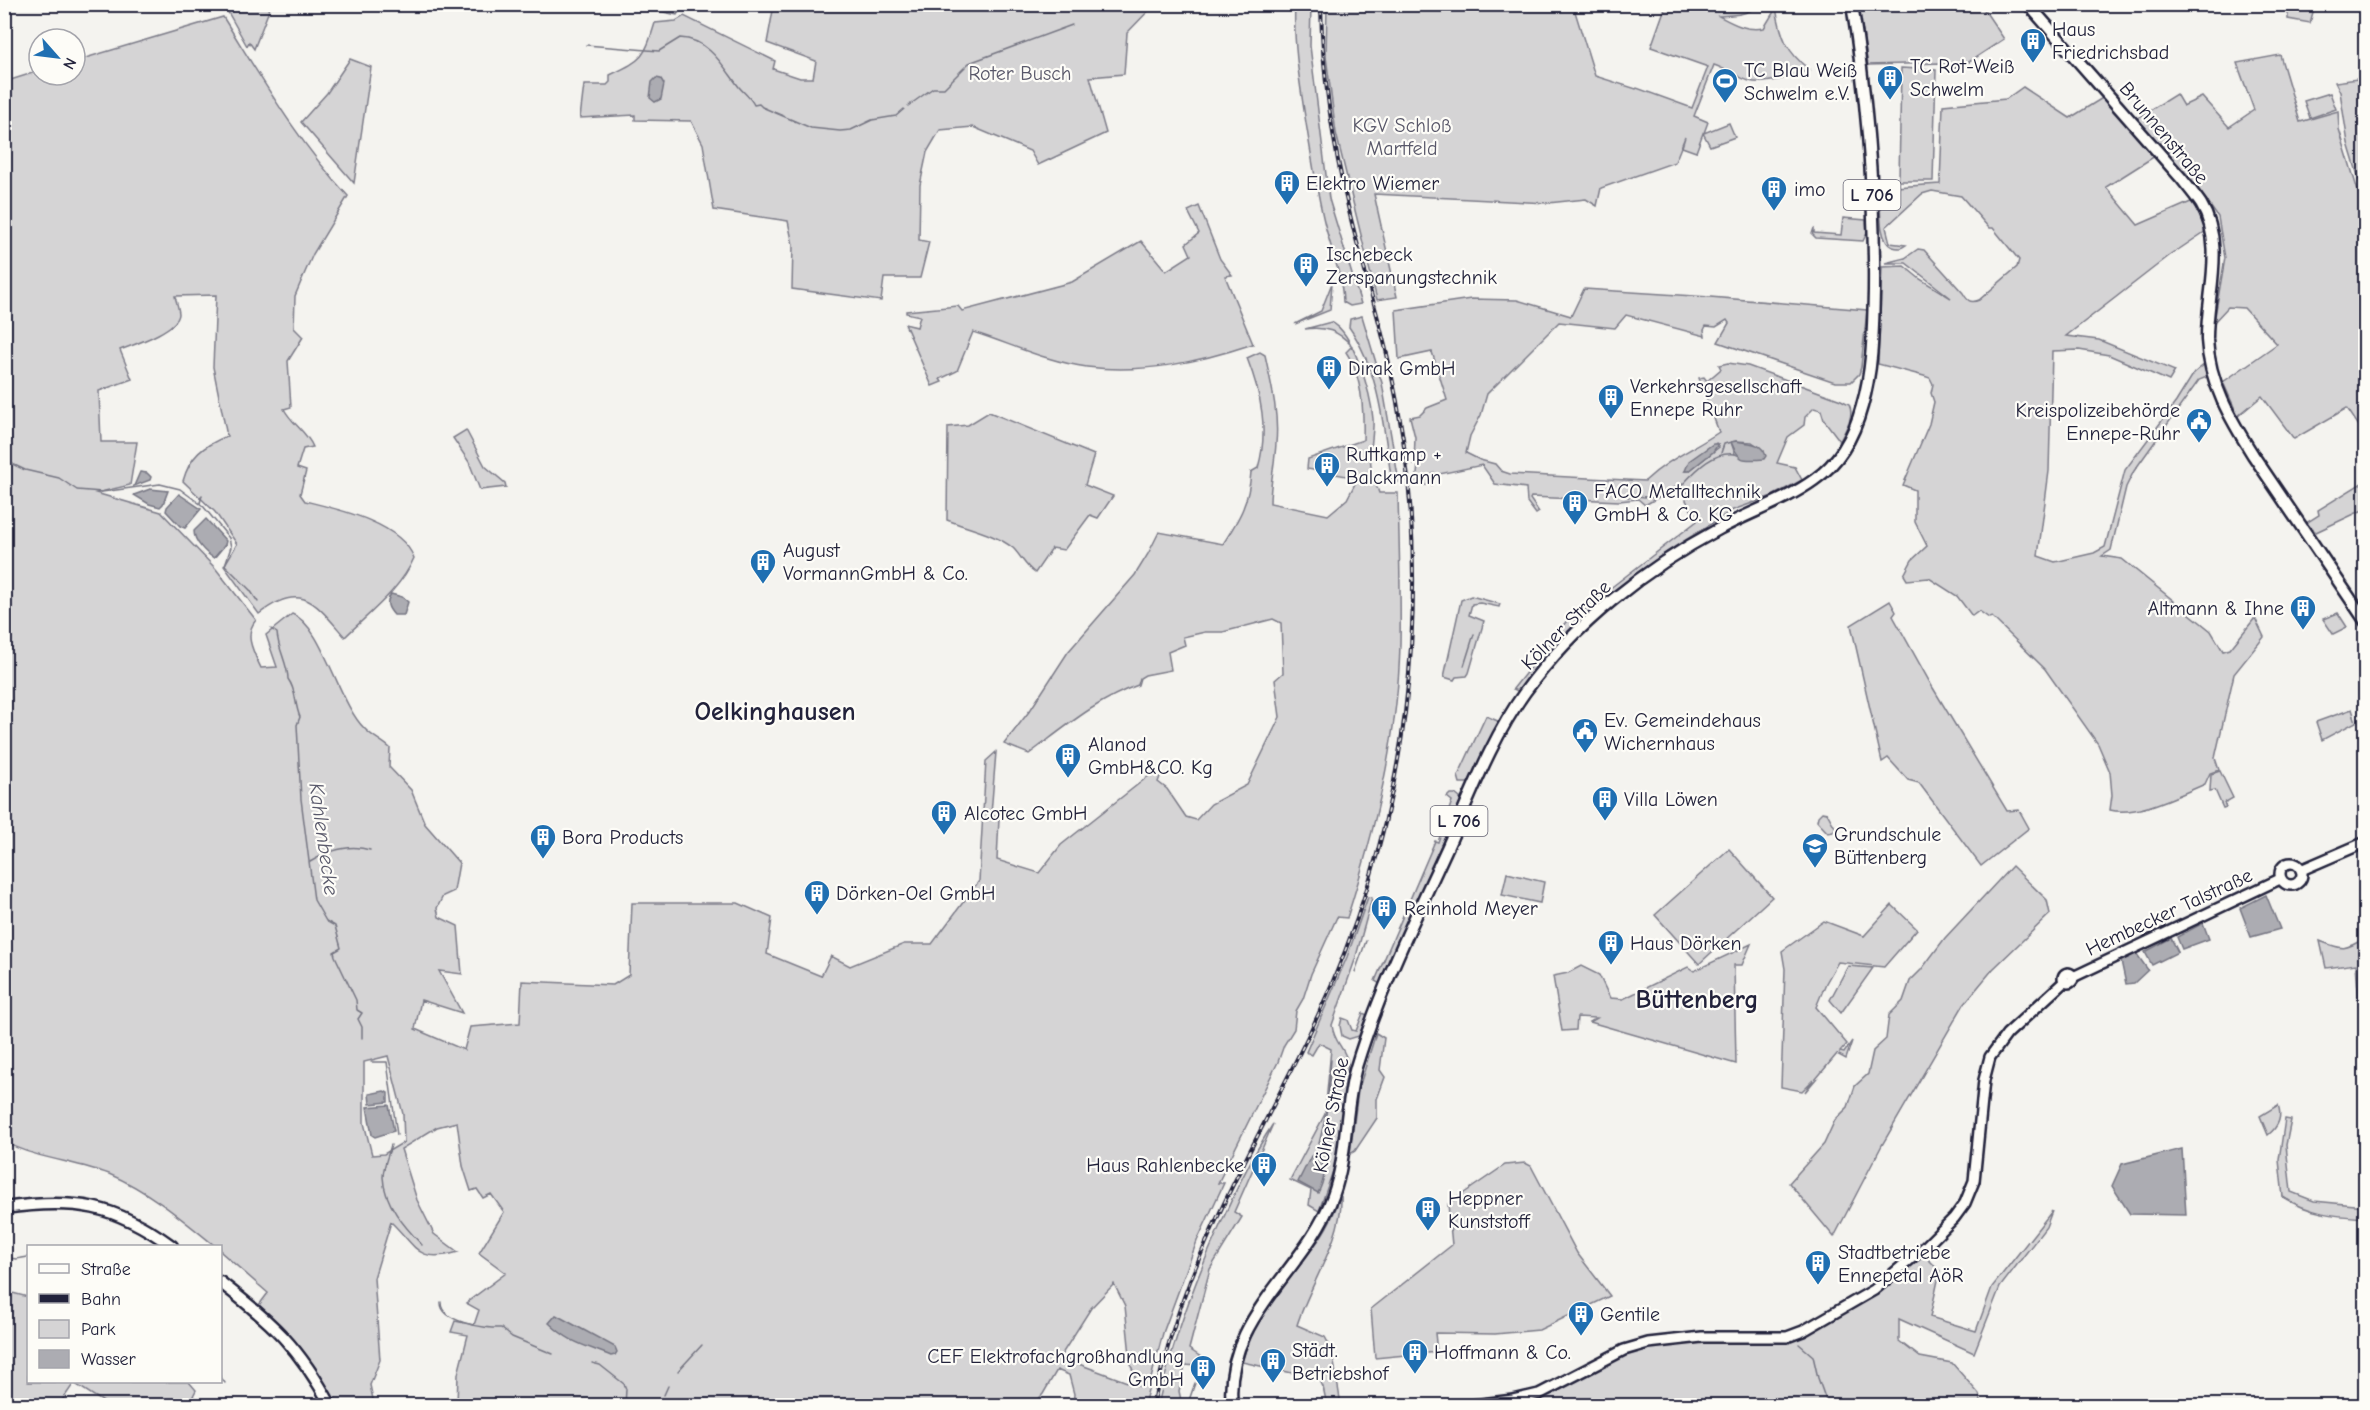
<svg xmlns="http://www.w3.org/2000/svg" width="2370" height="1410" viewBox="0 0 2370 1410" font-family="'Comic Neue',sans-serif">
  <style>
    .green { fill: #d5d4d5; stroke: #7c7b88; stroke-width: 1.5; fill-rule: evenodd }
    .water { fill: #acacb2; stroke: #757582; stroke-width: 1.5 }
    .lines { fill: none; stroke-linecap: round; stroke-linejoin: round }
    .stream { stroke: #757582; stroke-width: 1.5 }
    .minor-casing { stroke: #22223b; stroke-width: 14 }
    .major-casing { stroke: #22223b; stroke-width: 15 }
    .minor { stroke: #fdfcf7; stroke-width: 9 }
    .major { stroke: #fdfcf7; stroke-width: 10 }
    .rail-casing { stroke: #22223b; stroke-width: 4 }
    .rail { stroke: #fdfcf7; stroke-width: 1.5; stroke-dasharray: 4.5; stroke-linecap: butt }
    .labels { text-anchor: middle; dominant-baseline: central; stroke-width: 4.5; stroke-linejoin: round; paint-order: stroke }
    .shield { fill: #fdfcf7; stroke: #646373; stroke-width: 1.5 }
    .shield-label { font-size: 18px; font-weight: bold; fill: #22223b }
    .poi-label { font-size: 20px; fill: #22223b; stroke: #fdfcf7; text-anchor: start }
    .park-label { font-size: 20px; fill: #585769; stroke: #fdfcf7 }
    .street-label { font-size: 20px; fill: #22223b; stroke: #fdfcf7 }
    .water-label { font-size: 21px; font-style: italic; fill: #59596b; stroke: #fdfcf7 }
    .district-label { font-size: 26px; font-weight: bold; fill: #22223b; stroke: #fdfcf7 }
  </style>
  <rect width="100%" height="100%" fill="#f4f3ef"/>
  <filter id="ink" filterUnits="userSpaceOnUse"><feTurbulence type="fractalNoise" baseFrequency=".0167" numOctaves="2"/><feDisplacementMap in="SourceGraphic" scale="12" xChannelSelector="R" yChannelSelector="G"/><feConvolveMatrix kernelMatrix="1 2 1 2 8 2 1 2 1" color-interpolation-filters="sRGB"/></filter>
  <g filter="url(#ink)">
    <!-- green -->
    <g class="green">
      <polygon points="224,5 271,5 254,49 249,42 247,46"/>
      <path d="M774,5H1154L1127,33L1124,74L1090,77L1106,133L1038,165L1030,151L973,127L940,130L927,152L920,185L919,240L929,242L920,278H884L881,301L792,289L793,245L788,221L714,210L703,144L691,121L635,120V115L580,118L584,85H607L610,82V75C643,59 644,59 655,23L676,21L684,16L775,61L773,69L800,78H813L816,61L767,43Z"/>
      <path d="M1295,5H1311L1310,46L1329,199L1361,304L1350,306L1343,302C1342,273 1329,245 1323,217C1316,186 1311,154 1306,123C1300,84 1293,44 1295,5Z"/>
      <path d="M1327,5H1573L1595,76L1636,89L1637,88L1692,108L1708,67L1651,47L1666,5H1759C1748,15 1733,15 1719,16C1734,24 1746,31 1764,28L1776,8C1781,36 1786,52 1810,70C1792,75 1768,86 1749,81C1739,78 1726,69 1714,65L1694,116L1708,122L1704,133L1729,123L1735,137L1710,146L1703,133L1696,152L1682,147L1685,137L1675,162L1601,188L1597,206L1586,199L1548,203L1374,194L1397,297L1377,300L1336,133L1326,56Z"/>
      <polygon points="1858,5 1981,5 2004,39 1969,62 1948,71 1943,63 1868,65"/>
      <polygon points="2288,5 2315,5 2310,23 2288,19"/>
      <path d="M223,17C262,79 298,142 348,196L313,254L303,277L295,296L294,328L303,337L288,361L291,407L284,409C292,424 307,432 313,447L303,449L297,468L306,471L300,494L305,501C338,509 401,523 414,558C401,589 368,614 345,637C316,604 302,580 259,614L224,566L237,544L215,512L183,481C190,456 203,446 227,436L213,367L216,295L175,296C176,301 179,309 179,314C178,330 133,345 120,350L132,379L99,391L101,442H137L130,485L96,493L161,512L216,569L256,620C243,635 254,653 261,668L277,667L266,635L292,614C322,624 339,704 364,728C371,736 382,741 390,748L389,767L411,790L425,824L459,863L454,891L443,896L437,908L439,917L458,926L462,974L439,971L462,1013L421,1000L415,1029L464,1050L470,1027L520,1023L522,981L613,985L629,975L632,903H738L772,918L767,954L821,976L831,956L850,966L904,944H932L979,881L986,761L996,752L991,814L999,819L997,860L1039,873L1061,845L1155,771L1160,777L1158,782L1167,789L1186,817L1196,820L1211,804L1247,785L1280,717L1275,680L1283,673L1281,623L1273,619L1223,632H1205L1183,637L1185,645L1168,652L1171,670L1145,675L1140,678L1138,685C1096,700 1064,728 1029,754L1004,744L1031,709L1068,652L1135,575L1148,554L1159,532L1223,544C1239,519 1249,503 1251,472L1258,468C1269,430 1261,394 1247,358L1260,352L1265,355C1271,383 1279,414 1276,443C1275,463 1270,483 1270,503L1328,515L1347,499L1358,478L1307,469L1308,459L1363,440C1364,412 1362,375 1346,352L1352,346C1339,331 1325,326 1305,329L1331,322C1354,332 1371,395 1373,419C1374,434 1369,451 1371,466C1371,475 1376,484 1379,493H1398C1399,543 1401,594 1400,644C1398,737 1375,830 1347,918L1337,917L1311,974L1303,999L1296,1011L1294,1029L1284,1045L1278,1062L1218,1183H1224L1197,1241L1163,1333L1144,1405H1073L1074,1394L1069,1375L1057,1370L1043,1394L1033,1405H457L458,1374L468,1335L451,1332L455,1321L474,1325L479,1310L466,1303L506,1273L479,1253L504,1212L491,1194L483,1198L477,1189L471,1191L463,1166L457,1122L437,1127L401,1149L417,1200L434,1234L458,1252C417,1264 417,1247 391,1222L374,1278L380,1360L370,1385L374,1404L336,1405C313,1363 295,1338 259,1305L268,1293L221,1252L220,1246H215C182,1219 149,1191 109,1174C75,1161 37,1159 5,1142L4,82L39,71V75H75V61ZM388,1056L403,1114L404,1142L384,1154L372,1155L364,1123V1062ZM1114,1284L1125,1306L1131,1365L1138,1386L1060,1357L1091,1308Z"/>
      <polygon points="2280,55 2300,122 2338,111 2339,129 2365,214 2365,435 2347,408 2294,439 2262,396 2238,416 2223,382 2277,344 2244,308 2228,307 2214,322 2225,258 2218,217 2196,186 2136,119 2176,94 2183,106 2202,97 2229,127 2254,110 2237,63"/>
      <polygon points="350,59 371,67 354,183 301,122 327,93"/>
      <polygon points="1901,68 1936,70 1933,181 1899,181"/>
      <polygon points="2365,78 2366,78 2365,199 2348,143 2340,92 2335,82"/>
      <path d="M2023,87L2070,118L2104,97L2155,156L2106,187L2138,225L2193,201L2206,231L2169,256L2066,336L2099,340L2175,371L2169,381L2109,355L2079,350L2052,351L2049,471L2038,556L2055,562L2094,553L2105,547L2125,470L2176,402L2194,373L2206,363L2207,377L2199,380L2134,471L2126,487L2111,550L2102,556L2122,559L2211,631L2223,651L2230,649L2255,618L2264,637L2234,674L2215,758L2219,770L2210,773L2205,784C2179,795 2137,817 2110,810L2112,795L2110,772L2098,744L2045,669L1992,617L1989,618L1979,611L1972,616L1957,596L1929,578L1907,580L1904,575L1912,560L1927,546L1915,522V490L1903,485L1929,424L1934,402L1931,393L1933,384L1930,378L1924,376L1878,364L1882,267L1904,266L1920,279L1951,298L1906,263H1885L1905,258L1918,249L1924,250L1963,293C1967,300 1970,304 1979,300L2017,267L2019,260L1993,228H1989L1961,196L1932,191L1922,194L1886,227L1890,243L1906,245C1902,248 1899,249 1893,247C1877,242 1881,203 1880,188L1940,184L1943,105L2006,99Z"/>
      <polygon points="2330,93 2336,109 2310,118 2304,101"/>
      <path d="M1199,206L1220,259L1232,275L1225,276L1253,344C1199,362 1144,374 1087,367C1048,362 1011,344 973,332L957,371L940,379L942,382L932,386L905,324L917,327L920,316L906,313V311L958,306L962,311L1072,282L1141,241L1166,271L1191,255L1186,244L1199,233L1188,211Z"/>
      <polygon points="1843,218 1866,220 1867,233 1863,241 1816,238 1812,234 1814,228 1814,233 1841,235"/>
      <polygon points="1332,283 1330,310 1295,324 1321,311"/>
      <path d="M1584,289L1710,297L1867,310L1861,367L1859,374L1851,382H1835L1718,342L1729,323L1727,320L1716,327L1706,326L1704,330L1705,336L1626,315L1615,328L1559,322L1487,394L1481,415L1470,436L1466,453L1480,460L1495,464L1501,471L1510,474L1645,481C1668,459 1694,449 1719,432L1699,378L1704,377L1707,381L1721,369L1719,365L1728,363L1748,366L1841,400L1849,404C1855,416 1845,430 1840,441L1824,420L1821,410L1814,408L1805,417L1804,425L1788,437L1777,463L1795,467L1802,480L1772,496L1733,510L1668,551L1635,575L1572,630L1537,667L1518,691L1513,689L1569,618L1574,620L1588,606L1587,603L1604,593L1697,521L1686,500L1687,492L1679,490L1678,486L1645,505L1638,499L1619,501L1531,497L1530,499L1539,512L1536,514L1527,502L1526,488L1495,484L1482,465L1435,475L1434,473L1430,476L1432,485H1416L1418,464H1414L1415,437L1410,417L1420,415L1427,408L1447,400L1432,352L1399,359L1396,310L1471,299L1517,300L1571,316ZM1736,441L1752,442L1764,451C1754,463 1749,460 1735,454L1731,442ZM1716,443L1719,447L1689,471H1685Z"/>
      <path d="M1362,316L1382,383L1399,482L1392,483C1384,431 1380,371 1349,327L1350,319Z"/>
      <path d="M989,412L1094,455L1085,485L1113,496L1098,518L1090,515L1064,550L1052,548L1035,573C1025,566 1021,556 1013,548C996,534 967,528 947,520L948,427L968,425Z"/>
      <polygon points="466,430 485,466 505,483 506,487 480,490 469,462 453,438"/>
      <polygon points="2365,481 2365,509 2316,532 2306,523 2319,515 2318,510"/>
      <polygon points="1471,596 1500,604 1499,607 1480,603 1472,604 1469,615 1484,621 1469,673 1467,676 1456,677 1454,680 1444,677 1461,600"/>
      <polygon points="1890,601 1896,612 1893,616 1933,688 2007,811 2019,810 2029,828 1981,866 1919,783 1908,780 1888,758 1882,762 1851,625"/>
      <polygon points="2338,613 2347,627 2333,634 2323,619"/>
      <polygon points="2352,709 2356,722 2322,740 2316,722"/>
      <polygon points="1486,716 1500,722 1470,783 1460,783 1458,776"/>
      <polygon points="2220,771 2233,798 2224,803 2226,807 2223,808 2215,790 2210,791 2211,774"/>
      <polygon points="1450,794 1455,794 1460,798 1460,802 1380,984 1375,981 1435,841 1438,842 1452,801 1447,797"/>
      <polygon points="1822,812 1827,813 1836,829 1833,832 1828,833 1817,821 1818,816"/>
      <polygon points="1729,849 1772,897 1699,964 1655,915"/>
      <polygon points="2012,866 2047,900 2050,914 1993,969 1964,1004 1882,1145 1834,1237 1789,1183 1824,1144 1835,1120 1848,1107 1855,1086 1868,1074 1873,1051 1886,1039 1889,1015 1903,1001 1910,981 1921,970 1945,938"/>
      <polygon points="1507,873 1544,882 1540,903 1502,895"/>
      <path d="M1368,897L1372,898L1355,960L1332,1025C1334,1044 1346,1048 1348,1064L1334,1168L1319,1211L1309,1205L1311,1190L1290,1180L1325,1114L1331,1049L1319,1043L1312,1055L1306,1052L1347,957Z"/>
      <polygon points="1892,905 1917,929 1884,967 1838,962 1826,983 1816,1007 1847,1044 1840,1052 1844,1053 1852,1041 1846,1059 1837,1054 1805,1092 1813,1080 1802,1091 1781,1087 1785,969 1782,951 1824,921 1864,936"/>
      <path d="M2365,938V1006L2359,1005L2356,964L2326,968L2320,941C2343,950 2344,951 2365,938Z"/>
      <polygon points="1751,944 1742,965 1734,965 1736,1064 1590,1022 1597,1018 1577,1017 1576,1030 1562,1031 1553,976 1568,973 1581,966 1599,975 1610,998 1623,999 1688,967 1694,971"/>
      <polygon points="1848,966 1873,968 1841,1013 1830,1000"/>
      <polygon points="1363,1013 1367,1015 1359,1036 1349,1039 1342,1036 1340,1026 1342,1018 1348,1020 1352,1030 1356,1031"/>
      <polygon points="1376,1033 1384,1038 1380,1070 1385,1077 1377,1099 1377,1118 1355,1151 1350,1154 1358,1091"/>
      <path d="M2278,1105C2283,1118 2278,1127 2268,1135L2260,1116Z"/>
      <path d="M2285,1119L2291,1120L2286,1145L2291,1192L2314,1201L2365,1206V1218C2335,1216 2309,1214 2283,1197L2279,1160Z"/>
      <path d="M1273,1124L1234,1212L1242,1217L1210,1269L1189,1349L1201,1357L1197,1366L1185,1365L1179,1391L1182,1405H1158C1172,1344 1192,1288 1218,1230C1234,1194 1251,1157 1273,1124Z"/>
      <polygon points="1525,1163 1531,1166 1577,1253 1610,1296 1539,1330 1495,1334 1435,1333 1437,1352 1375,1358 1371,1309 1452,1245 1448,1204 1505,1165"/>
      <path d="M1341,1196C1343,1239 1310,1283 1297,1325L1325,1337L1332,1350L1341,1405H1327L1323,1387L1318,1376L1299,1369L1292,1373L1242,1362C1254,1315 1288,1283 1315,1245C1327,1230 1334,1213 1341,1196Z"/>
      <polygon points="2052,1211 2046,1227 2000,1287 1974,1353 1899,1319 1899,1341 1920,1357 1952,1363 1979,1394 1982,1405 1507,1406 1522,1404 1535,1399 1633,1351 1655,1345 1712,1340 1777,1343 1788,1341 1923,1254 1940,1271 1930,1317 1976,1331 1992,1287"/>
      <polygon points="5,1291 28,1297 28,1382 189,1382 196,1390 193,1396 203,1405 108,1405 74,1383 59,1405 5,1405"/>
    </g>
    <!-- water -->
    <g class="water">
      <polygon points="639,5 683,4 683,5 677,15 639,7"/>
      <polygon points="656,78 661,79 664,84 661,99 655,102 650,98 652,82"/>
      <path d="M1736,441C1749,444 1761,441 1766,456L1764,459C1743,460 1740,463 1731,442Z"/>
      <polygon points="1713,444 1718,444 1713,452 1689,471 1685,471 1689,461"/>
      <polygon points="140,472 147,473 151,477 150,480 134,486"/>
      <polygon points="150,489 168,491 163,504 160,507 149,504 134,495"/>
      <polygon points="179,494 201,509 185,528 180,526 166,511 167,507"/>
      <path d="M206,519L226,541L225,545L214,558C205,553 194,541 194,531Z"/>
      <path d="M391,594L402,597L408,602L404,615H394C388,608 385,603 391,594Z"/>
      <polygon points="2266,895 2280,929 2251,937 2240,908"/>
      <polygon points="2203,923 2209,939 2182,949 2177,937"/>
      <polygon points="2171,938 2178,952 2152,965 2145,952"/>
      <polygon points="2136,953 2148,970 2134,983 2126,984 2121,961"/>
      <polygon points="384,1091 388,1093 388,1102 370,1104 369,1094"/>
      <polygon points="389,1105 394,1131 375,1137 372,1135 367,1107"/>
      <polygon points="2182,1149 2186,1215 2130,1214 2112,1186 2122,1164"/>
      <path d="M1311,1156L1320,1158C1327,1170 1324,1181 1318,1193L1298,1182Z"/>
      <path d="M556,1315L615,1347L617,1352L615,1355L611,1356C585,1345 571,1344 549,1323Z"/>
    </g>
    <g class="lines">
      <!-- stream -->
      <g class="stream">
        <path d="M586,45L659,51L680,38C709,39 723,66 739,87C744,93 751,98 754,105L759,104L762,107L811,128L840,131L851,130L872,120L896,116L904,109"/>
        <polyline points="908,106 933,88 944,88 969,63 1072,25"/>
        <polyline points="1721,453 1724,444 1731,442"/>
        <polyline points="4,460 25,470 59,478 77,490 102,492 160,484 180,489 203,506 229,538 231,547 225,565 250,590 258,602"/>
        <path d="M1628,497C1639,493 1649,501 1660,496C1667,493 1679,489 1684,483C1697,469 1714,451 1735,454"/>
        <polyline points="200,503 202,495"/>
        <path d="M271,629L277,633C278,649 288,665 288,679C297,691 294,703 300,717L297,725L301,799L314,900L326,921L335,926L341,948L334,952L335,956L356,1000L357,1010L362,1013L358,1019L362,1027V1038"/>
        <polyline points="1464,666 1474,634"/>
        <path d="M310,862C328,851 349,843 370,850"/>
        <polyline points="1355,972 1366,941"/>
        <polyline points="371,1062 387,1062 397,1135"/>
        <path d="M391,1145C388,1156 383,1167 383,1177C384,1204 405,1227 422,1245"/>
        <polyline points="1316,1156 1326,1115 1331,1060"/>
        <polyline points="4,1257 16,1259 28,1257"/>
        <path d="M441,1302C440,1322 486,1329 501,1328L512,1337L553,1354"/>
        <polyline points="1799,1344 1813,1356 1818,1378 1828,1406"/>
        <polyline points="592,1363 600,1365 624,1384 626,1389 625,1406"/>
        <polyline points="678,1371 702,1345"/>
        <polyline points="220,1376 225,1383"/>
        <polyline points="664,1395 668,1386"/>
        <polyline points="639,1406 658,1400"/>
        <polyline points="1187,1406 1195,1383"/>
      </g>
      <!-- minor casing -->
      <g class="minor-casing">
        <g id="minor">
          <circle cx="2291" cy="874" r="11"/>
          <polyline points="2301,870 2366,842"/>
          <circle cx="2068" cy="978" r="5"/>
          <polyline points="2073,977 2280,879"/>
          <polyline points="1465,1406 1513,1400 1539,1394 1624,1350 1648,1343 1702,1337 1787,1337 1803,1331 1874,1290 1926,1246 1954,1218 1965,1203 1974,1181 1984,1080 1990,1057 2007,1034 2065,981"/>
        </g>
      </g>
      <!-- major casing -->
      <g class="major-casing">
        <g id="major">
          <path d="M2028,4L2181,178C2188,187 2195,195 2201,204C2226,245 2206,297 2207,340C2209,383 2231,420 2253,455L2366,622"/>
          <path d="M4,1208C75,1198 114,1204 172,1246"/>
          <path d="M220,1282C273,1323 299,1347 331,1406"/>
          <path d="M1232,1406C1222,1318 1306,1271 1333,1196C1348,1154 1344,1109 1356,1067C1379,991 1415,918 1448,846C1471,794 1492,738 1525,692C1574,624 1646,568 1719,529C1750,512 1785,501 1814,480C1840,462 1854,436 1862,406C1873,369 1873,329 1874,291C1875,195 1867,99 1852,4"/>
        </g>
      </g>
      <!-- minor -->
      <use href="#minor" class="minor"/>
      <!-- major -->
      <use href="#major" class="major"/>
      <!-- rail casing -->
      <g class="rail-casing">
        <path id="rail" d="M1153,1406C1164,1355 1179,1306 1199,1259C1234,1175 1280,1097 1318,1015C1362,920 1392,817 1405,713C1419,597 1415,477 1389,363C1378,313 1362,265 1350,215C1333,146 1322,75 1321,4"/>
      </g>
      <!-- rail -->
      <use href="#rail" class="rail"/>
    </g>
  </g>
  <!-- icons -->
  <defs>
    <g id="building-pin" transform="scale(1.35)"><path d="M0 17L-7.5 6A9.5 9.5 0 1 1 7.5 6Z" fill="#1f6fb2" stroke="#fdfcf7"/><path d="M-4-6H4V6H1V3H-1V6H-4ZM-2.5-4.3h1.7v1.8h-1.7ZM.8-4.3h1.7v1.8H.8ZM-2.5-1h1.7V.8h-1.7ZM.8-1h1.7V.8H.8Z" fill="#fff"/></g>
    <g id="stadium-pin" transform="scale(1.35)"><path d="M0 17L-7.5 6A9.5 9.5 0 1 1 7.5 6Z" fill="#1f6fb2" stroke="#fdfcf7"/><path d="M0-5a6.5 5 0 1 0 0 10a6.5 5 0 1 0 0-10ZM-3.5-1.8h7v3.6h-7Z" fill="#fff"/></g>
    <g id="civic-pin" transform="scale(1.35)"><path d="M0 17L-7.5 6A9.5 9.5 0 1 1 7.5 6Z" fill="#1f6fb2" stroke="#fdfcf7"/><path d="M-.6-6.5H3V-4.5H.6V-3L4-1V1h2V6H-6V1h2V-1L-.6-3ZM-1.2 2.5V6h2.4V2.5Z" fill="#fff"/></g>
    <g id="school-pin" transform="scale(1.35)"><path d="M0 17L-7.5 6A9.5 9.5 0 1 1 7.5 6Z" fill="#1f6fb2" stroke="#fdfcf7"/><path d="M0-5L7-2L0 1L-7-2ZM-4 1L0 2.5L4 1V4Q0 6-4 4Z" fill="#fff"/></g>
  </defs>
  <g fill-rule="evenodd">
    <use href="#building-pin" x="2033" y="41"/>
    <use href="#building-pin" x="1890" y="78"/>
    <use href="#stadium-pin" x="1725" y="81"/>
    <use href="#building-pin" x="1287" y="183"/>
    <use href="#building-pin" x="1774" y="189"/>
    <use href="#building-pin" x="1306" y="265"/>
    <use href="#building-pin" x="1329" y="368"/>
    <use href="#building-pin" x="1611" y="397"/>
    <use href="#civic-pin" x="2199" y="421"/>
    <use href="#building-pin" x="1327" y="465"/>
    <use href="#building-pin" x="1575" y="503"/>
    <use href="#building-pin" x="763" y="562"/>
    <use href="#building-pin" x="2303" y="608"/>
    <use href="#civic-pin" x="1585" y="731"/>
    <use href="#building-pin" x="1068" y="756"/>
    <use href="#building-pin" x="1605" y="799"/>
    <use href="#building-pin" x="944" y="813"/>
    <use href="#building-pin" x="543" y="837"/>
    <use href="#school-pin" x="1815" y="846"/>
    <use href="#building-pin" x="817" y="893"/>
    <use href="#building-pin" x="1384" y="908"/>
    <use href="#building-pin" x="1611" y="943"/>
    <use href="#building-pin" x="1264" y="1165"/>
    <use href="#building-pin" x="1428" y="1209"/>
    <use href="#building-pin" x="1818" y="1263"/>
    <use href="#building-pin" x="1581" y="1314"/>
    <use href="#building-pin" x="1415" y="1352"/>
    <use href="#building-pin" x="1273" y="1361"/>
    <use href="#building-pin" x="1203" y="1368"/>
  </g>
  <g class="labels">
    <!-- shield labels -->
    <g class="shield">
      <rect x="1843.5" y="180" width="57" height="30" rx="4.5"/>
      <rect x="1430.5" y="806" width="57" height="30" rx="4.5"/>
    </g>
    <g class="shield-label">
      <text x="1872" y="195">L 706</text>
      <text x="1459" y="821">L 706</text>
    </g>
    <!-- poi labels -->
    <g class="poi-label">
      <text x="2052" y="29">Haus<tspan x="2052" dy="23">Friedrichsbad</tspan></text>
      <text x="1910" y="66">TC Rot-Weiß<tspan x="1910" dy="23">Schwelm</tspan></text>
      <text x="1744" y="70">TC Blau Weiß<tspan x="1744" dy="23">Schwelm e.V.</tspan></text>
      <text x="1306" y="183">Elektro Wiemer</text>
      <text x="1794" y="189">imo</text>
      <text x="1326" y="254">Ischebeck<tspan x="1326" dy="23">Zerspanungstechnik</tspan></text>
      <text x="1348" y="368">Dirak GmbH</text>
      <text x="1630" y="386">Verkehrsgesellschaft<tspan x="1630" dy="23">Ennepe Ruhr</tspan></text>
      <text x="2180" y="410" text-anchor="end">Kreispolizeibehörde<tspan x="2180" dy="23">Ennepe-Ruhr</tspan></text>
      <text x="1346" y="454">Ruttkamp +<tspan x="1346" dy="23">Balckmann</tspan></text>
      <text x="1594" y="491">FACO Metalltechnik<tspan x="1594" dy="23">GmbH &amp; Co. KG</tspan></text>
      <text x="783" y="550">August<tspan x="783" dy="23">VormannGmbH &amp; Co.</tspan></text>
      <text x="2284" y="608" text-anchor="end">Altmann &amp; Ihne</text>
      <text x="1604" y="720">Ev. Gemeindehaus<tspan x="1604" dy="23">Wichernhaus</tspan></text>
      <text x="1088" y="744">Alanod<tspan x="1088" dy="23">GmbH&amp;CO. Kg</tspan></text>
      <text x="1624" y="799">Villa Löwen</text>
      <text x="964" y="813">Alcotec GmbH</text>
      <text x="1834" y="834">Grundschule<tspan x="1834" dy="23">Büttenberg</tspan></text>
      <text x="562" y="837">Bora Products</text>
      <text x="836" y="893">Dörken-Oel GmbH</text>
      <text x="1404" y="908">Reinhold Meyer</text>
      <text x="1630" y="943">Haus Dörken</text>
      <text x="1244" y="1165" text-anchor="end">Haus Rahlenbecke</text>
      <text x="1448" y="1198">Heppner<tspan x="1448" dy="23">Kunststoff</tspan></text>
      <text x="1838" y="1252">Stadtbetriebe<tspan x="1838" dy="23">Ennepetal AöR</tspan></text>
      <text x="1600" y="1314">Gentile</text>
      <text x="1292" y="1350">Städt.<tspan x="1292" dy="23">Betriebshof</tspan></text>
      <text x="1434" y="1352">Hoffmann &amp; Co.</text>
      <text x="1184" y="1356" text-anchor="end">CEF Elektrofachgroßhandlung<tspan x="1184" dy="23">GmbH</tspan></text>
    </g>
    <!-- park labels -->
    <g class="park-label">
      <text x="1020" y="73">Roter Busch</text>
      <text x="1402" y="125">KGV Schloß<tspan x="1402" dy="23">Martfeld</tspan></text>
    </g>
    <!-- street labels -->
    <g class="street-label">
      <text transform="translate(2164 133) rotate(50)">Brunnenstraße</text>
      <text transform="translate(1566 625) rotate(-45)">Kölner Straße</text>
      <text transform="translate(2169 912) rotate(-25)">Hembecker Talstraße</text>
      <text transform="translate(1331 1115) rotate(-79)">Kölner Straße</text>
    </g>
    <!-- water labels -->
    <g class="water-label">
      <text transform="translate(324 839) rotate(82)">Kahlenbecke</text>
    </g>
    <!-- district labels -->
    <g class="district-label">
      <text x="775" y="712">Oelkinghausen</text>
      <text x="1697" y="1000">Büttenberg</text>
    </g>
  </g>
  <!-- margin -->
  <rect width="2370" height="1410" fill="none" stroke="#fdfcf7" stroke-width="24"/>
  <rect x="12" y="12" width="2346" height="1386" fill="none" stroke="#22223b" stroke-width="2" filter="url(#ink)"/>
  <!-- legend -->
  <rect x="27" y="1245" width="195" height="138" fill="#fdfcf7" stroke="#a5a5ac" stroke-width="1.5"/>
  <rect x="39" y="1264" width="30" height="9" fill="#fdfcf7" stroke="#a5a5ac" stroke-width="1.5"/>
  <text x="81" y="1275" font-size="18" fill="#22223b">Straße</text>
  <rect x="39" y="1294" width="30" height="9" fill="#22223b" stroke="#a5a5ac" stroke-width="1.5"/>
  <text x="81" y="1305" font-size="18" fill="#22223b">Bahn</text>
  <rect x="39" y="1320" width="30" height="18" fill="#d5d4d5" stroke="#a5a5ac" stroke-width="1.5"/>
  <text x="81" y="1335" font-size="18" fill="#22223b">Park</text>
  <rect x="39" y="1350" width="30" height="18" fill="#acacb2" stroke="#a5a5ac" stroke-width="1.5"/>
  <text x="81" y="1365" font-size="18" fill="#22223b">Wasser</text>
  <!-- north arrow -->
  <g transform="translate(57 57) rotate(118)"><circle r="28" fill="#fdfcf7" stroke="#a5a5ac" stroke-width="1.5"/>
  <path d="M0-4.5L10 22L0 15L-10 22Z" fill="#1f6fb2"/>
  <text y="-9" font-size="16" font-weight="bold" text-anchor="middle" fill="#22223b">N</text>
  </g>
</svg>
